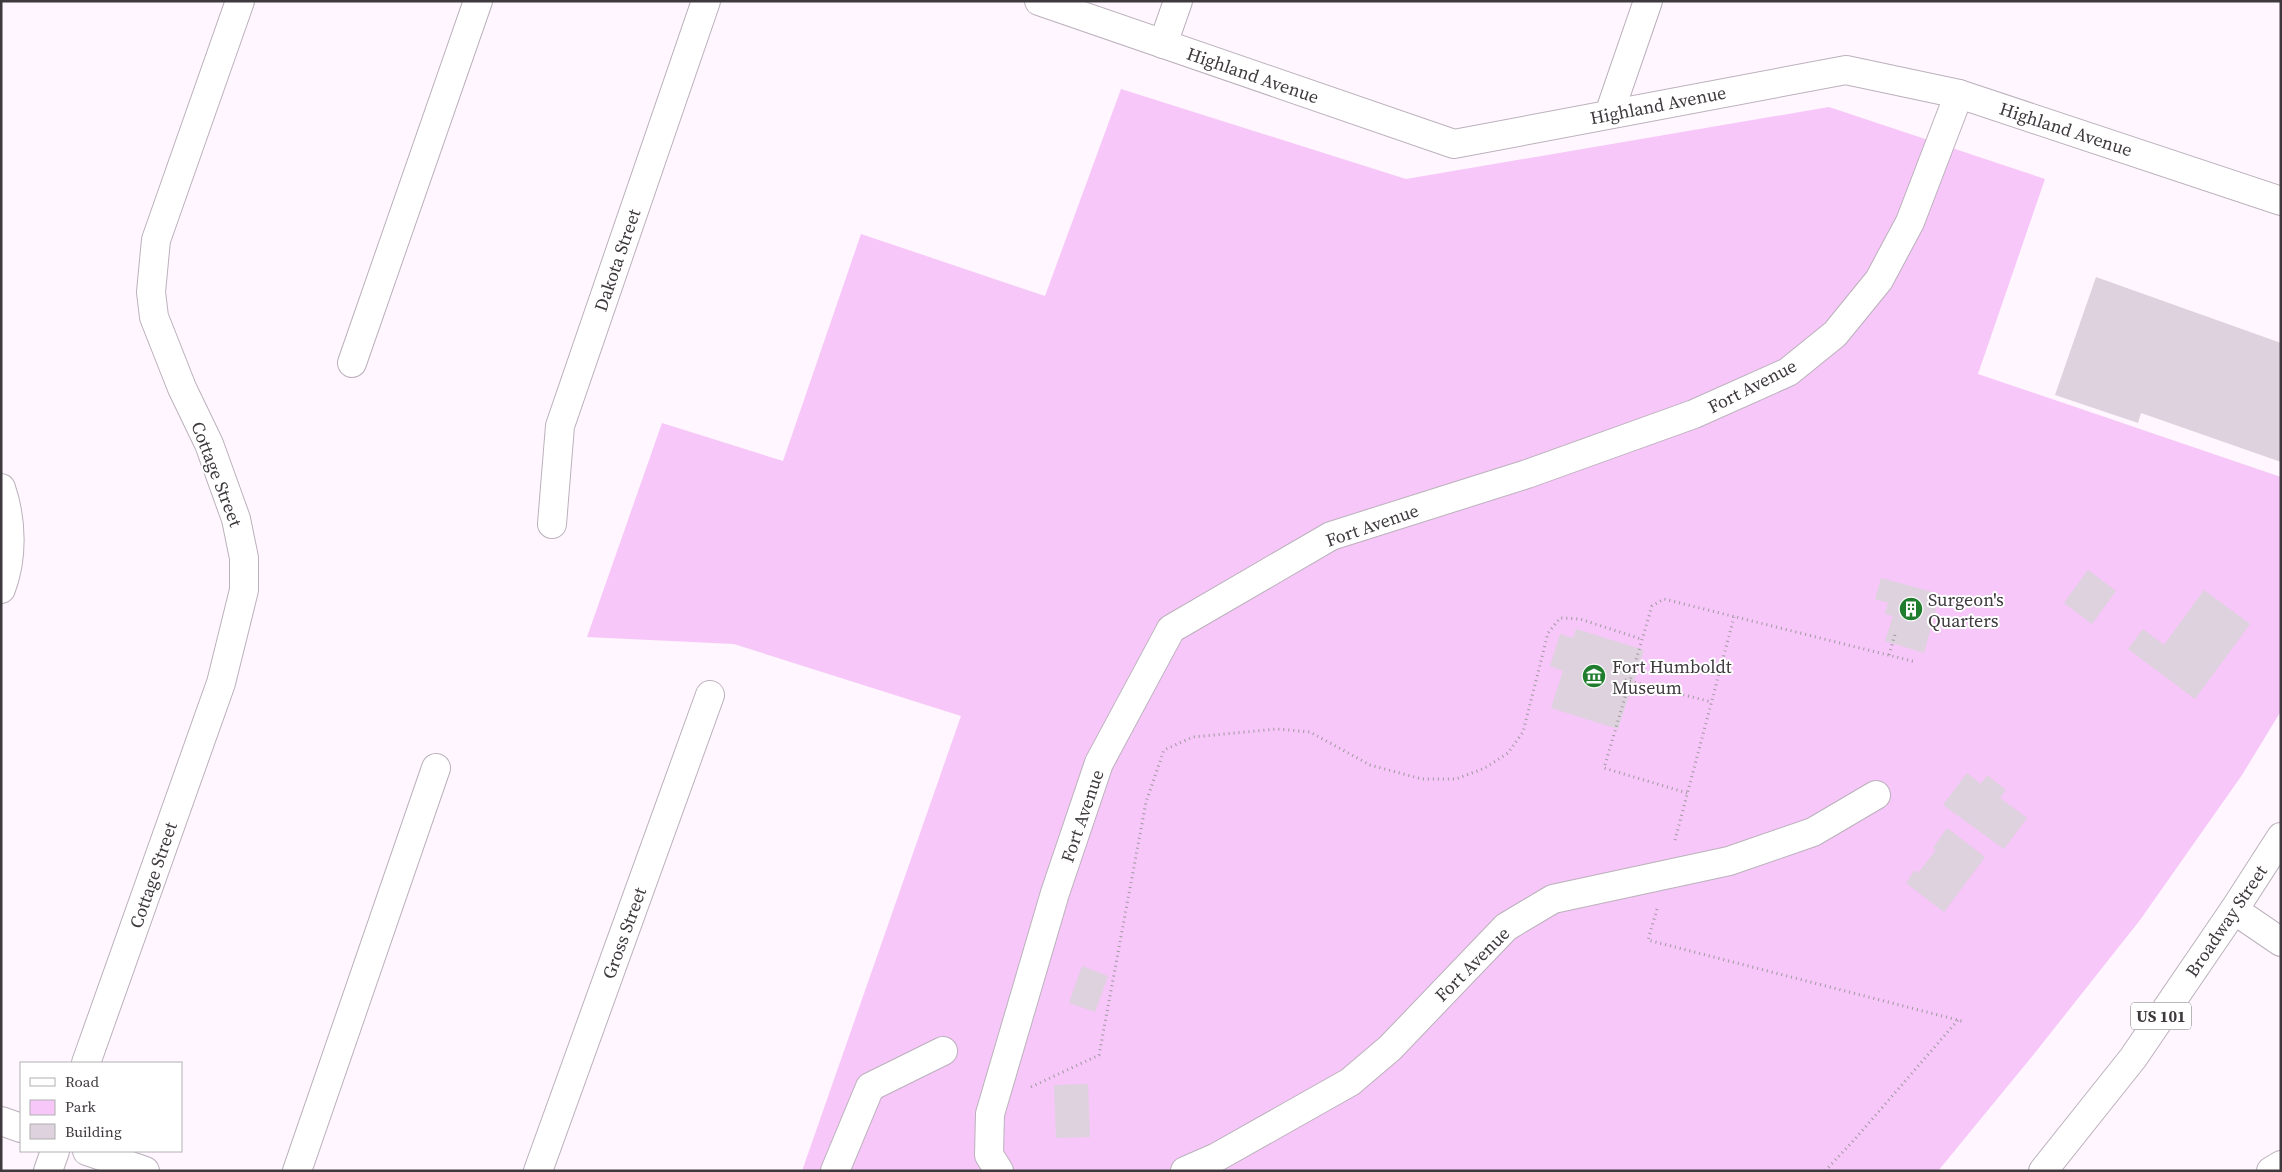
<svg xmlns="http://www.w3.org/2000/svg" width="2282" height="1172" viewBox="0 0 2282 1172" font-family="'Source Serif 4',serif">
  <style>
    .green { fill: #f6c7f8 }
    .building { fill: #ddd2dd }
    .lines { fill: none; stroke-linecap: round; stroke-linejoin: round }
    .minor-casing { stroke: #bbb1bc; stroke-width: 30 }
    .highway-casing { stroke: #bbb1bc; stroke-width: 30 }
    .path { stroke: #a099a0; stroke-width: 3; stroke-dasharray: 1 4; stroke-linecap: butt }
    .minor { stroke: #fff; stroke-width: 28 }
    .highway { stroke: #fff; stroke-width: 28 }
    .labels { text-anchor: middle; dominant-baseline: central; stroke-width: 4; stroke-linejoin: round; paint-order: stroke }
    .shield { fill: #fff; stroke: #777477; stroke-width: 1 }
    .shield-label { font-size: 16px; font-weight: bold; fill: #3d393d }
    .street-label { font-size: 18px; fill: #3d393d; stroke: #fff }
    .poi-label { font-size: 18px; fill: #3d393d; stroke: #fff; text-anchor: start }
  </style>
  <rect width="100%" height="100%" fill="#fff6ff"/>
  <!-- green -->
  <polygon class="green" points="1121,89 1406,179 1829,107 2045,179 1978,374 2281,477 2281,711 2242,775 2140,920 2034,1054 1938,1171 802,1171 961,716 734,644 587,637 662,423 783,461 861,234 1045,296"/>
  <!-- building -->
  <g class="building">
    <polygon points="2096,277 2281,343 2281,462 2141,413 2138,423 2055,395"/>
    <polygon points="2088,570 2116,591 2092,624 2064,603"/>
    <polygon points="1881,578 1940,594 1924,653 1885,641 1893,616 1885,614 1888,603 1875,599"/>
    <polygon points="2204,590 2250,624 2195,699 2128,649 2143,629 2164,645"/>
    <polygon points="1576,629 1644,650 1618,729 1551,708 1563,671 1550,666 1560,634 1573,638"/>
    <polygon points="1967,773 1981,784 1987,775 2006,790 2000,798 2027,818 2004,849 1943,805"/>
    <polygon points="1947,828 1985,857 1944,912 1906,883 1915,870 1918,873 1936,850 1933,848"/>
    <polygon points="1082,966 1108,976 1095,1012 1069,1003"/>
    <polygon points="1088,1084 1090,1137 1056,1138 1054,1085"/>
  </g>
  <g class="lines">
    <!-- minor casing -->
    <g class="minor-casing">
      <g id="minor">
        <polyline points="1039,1 1454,144 1846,70 1959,94 2281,201"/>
        <polyline points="1163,44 1178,1"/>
        <polyline points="1609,114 1648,1"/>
        <polyline points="352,363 478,1"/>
        <path d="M1,488C12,520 13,558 1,589"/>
        <polyline points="552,524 560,426 706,1"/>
        <polyline points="2234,910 2281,942"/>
        <polyline points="86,1063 221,683 244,590 244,558 236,519 209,444 182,388 154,317 151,292 156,240 240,1"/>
        <polyline points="1,1121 21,1128"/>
        <polyline points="87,1151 145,1171"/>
        <polyline points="48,1171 55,1151"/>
        <polyline points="297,1171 436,768"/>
        <polyline points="538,1171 710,695"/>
        <polyline points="835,1171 870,1087 943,1051"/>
        <polyline points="999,1171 989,1155 990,1114 1055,893 1099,763 1171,629 1331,536 1527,474 1694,414 1788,372 1835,334 1879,280 1910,222 1959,94"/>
        <polyline points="1185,1171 1217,1157 1350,1082 1390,1048 1506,927 1553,899 1729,861 1813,832 1876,795"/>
        <polyline points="2271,1171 2281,1165"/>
      </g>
    </g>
    <!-- highway casing -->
    <g class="highway-casing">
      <polyline id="highway" points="2043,1171 2133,1058 2234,910 2281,837"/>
    </g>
    <!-- path -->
    <g class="path">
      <polyline points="1889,655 1896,631"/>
      <polyline points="1625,680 1712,702"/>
      <polyline points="1687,793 1604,768 1652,606 1664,599 1916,662"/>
      <polyline points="1675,840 1734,617"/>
      <polyline points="1657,909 1648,940 1965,1022"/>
      <polyline points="1031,1087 1099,1055 1146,802 1164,750 1193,737 1277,729 1310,732 1370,765 1422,779 1456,779 1485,768 1508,753 1523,732 1548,633 1560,618 1580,619 1641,639"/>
      <polyline points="1825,1171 1855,1139 1958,1020"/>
    </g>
    <!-- minor -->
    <use href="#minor" class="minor"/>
    <!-- highway -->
    <use href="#highway" class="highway"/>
  </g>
  <!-- icons -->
  <defs>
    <g id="building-disc" transform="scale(1.25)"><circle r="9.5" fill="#207d2e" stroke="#fff"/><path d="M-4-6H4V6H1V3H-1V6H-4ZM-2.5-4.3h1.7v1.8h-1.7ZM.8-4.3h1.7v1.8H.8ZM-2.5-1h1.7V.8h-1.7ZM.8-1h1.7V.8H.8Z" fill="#fff"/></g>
    <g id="museum-disc" transform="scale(1.25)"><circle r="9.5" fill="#207d2e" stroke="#fff"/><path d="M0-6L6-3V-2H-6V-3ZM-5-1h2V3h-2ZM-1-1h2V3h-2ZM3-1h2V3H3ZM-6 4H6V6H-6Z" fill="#fff"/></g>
  </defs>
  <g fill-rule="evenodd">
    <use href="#building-disc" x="1911" y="609"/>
    <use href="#museum-disc" x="1594" y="676"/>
  </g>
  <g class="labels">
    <!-- shield labels -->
    <rect class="shield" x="2131" y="1002.5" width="60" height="27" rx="4"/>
    <g class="shield-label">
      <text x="2161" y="1016">US 101</text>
    </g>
    <!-- street labels -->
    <g class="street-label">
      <text transform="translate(1253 75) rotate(19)">Highland Avenue</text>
      <text transform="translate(1658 105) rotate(-11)">Highland Avenue</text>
      <text transform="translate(2066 129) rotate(18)">Highland Avenue</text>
      <text transform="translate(617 260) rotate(-71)">Dakota Street</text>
      <text transform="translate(1752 386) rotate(-27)">Fort Avenue</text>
      <text transform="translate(217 474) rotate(69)">Cottage Street</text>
      <text transform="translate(1372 525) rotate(-19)">Fort Avenue</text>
      <text transform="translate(1082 816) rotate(-71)">Fort Avenue</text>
      <text transform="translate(153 875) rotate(-71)">Cottage Street</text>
      <text transform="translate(2226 921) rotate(-56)">Broadway Street</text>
      <text transform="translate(624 933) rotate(-70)">Gross Street</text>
      <text transform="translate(1472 964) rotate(-45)">Fort Avenue</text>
    </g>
    <!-- poi labels -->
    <g class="poi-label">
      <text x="1928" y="599">Surgeon's<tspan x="1928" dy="21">Quarters</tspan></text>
      <text x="1612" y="666">Fort Humboldt<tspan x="1612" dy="21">Museum</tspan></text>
    </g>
  </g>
  <!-- border -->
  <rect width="2282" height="1172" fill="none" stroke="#3d393d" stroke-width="5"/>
  <!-- legend -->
  <rect x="20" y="1062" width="162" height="90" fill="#ffffff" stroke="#b1b0b1"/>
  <rect x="30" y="1078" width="25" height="8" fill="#ffffff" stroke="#b1b0b1"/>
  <text x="65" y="1087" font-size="15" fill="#3d393d">Road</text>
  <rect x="30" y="1100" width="25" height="15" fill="#f6c7f8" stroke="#b1b0b1"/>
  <text x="65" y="1112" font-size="15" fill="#3d393d">Park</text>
  <rect x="30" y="1124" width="25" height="15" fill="#ddd2dd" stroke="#b1b0b1"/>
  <text x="65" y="1137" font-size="15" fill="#3d393d">Building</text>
</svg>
